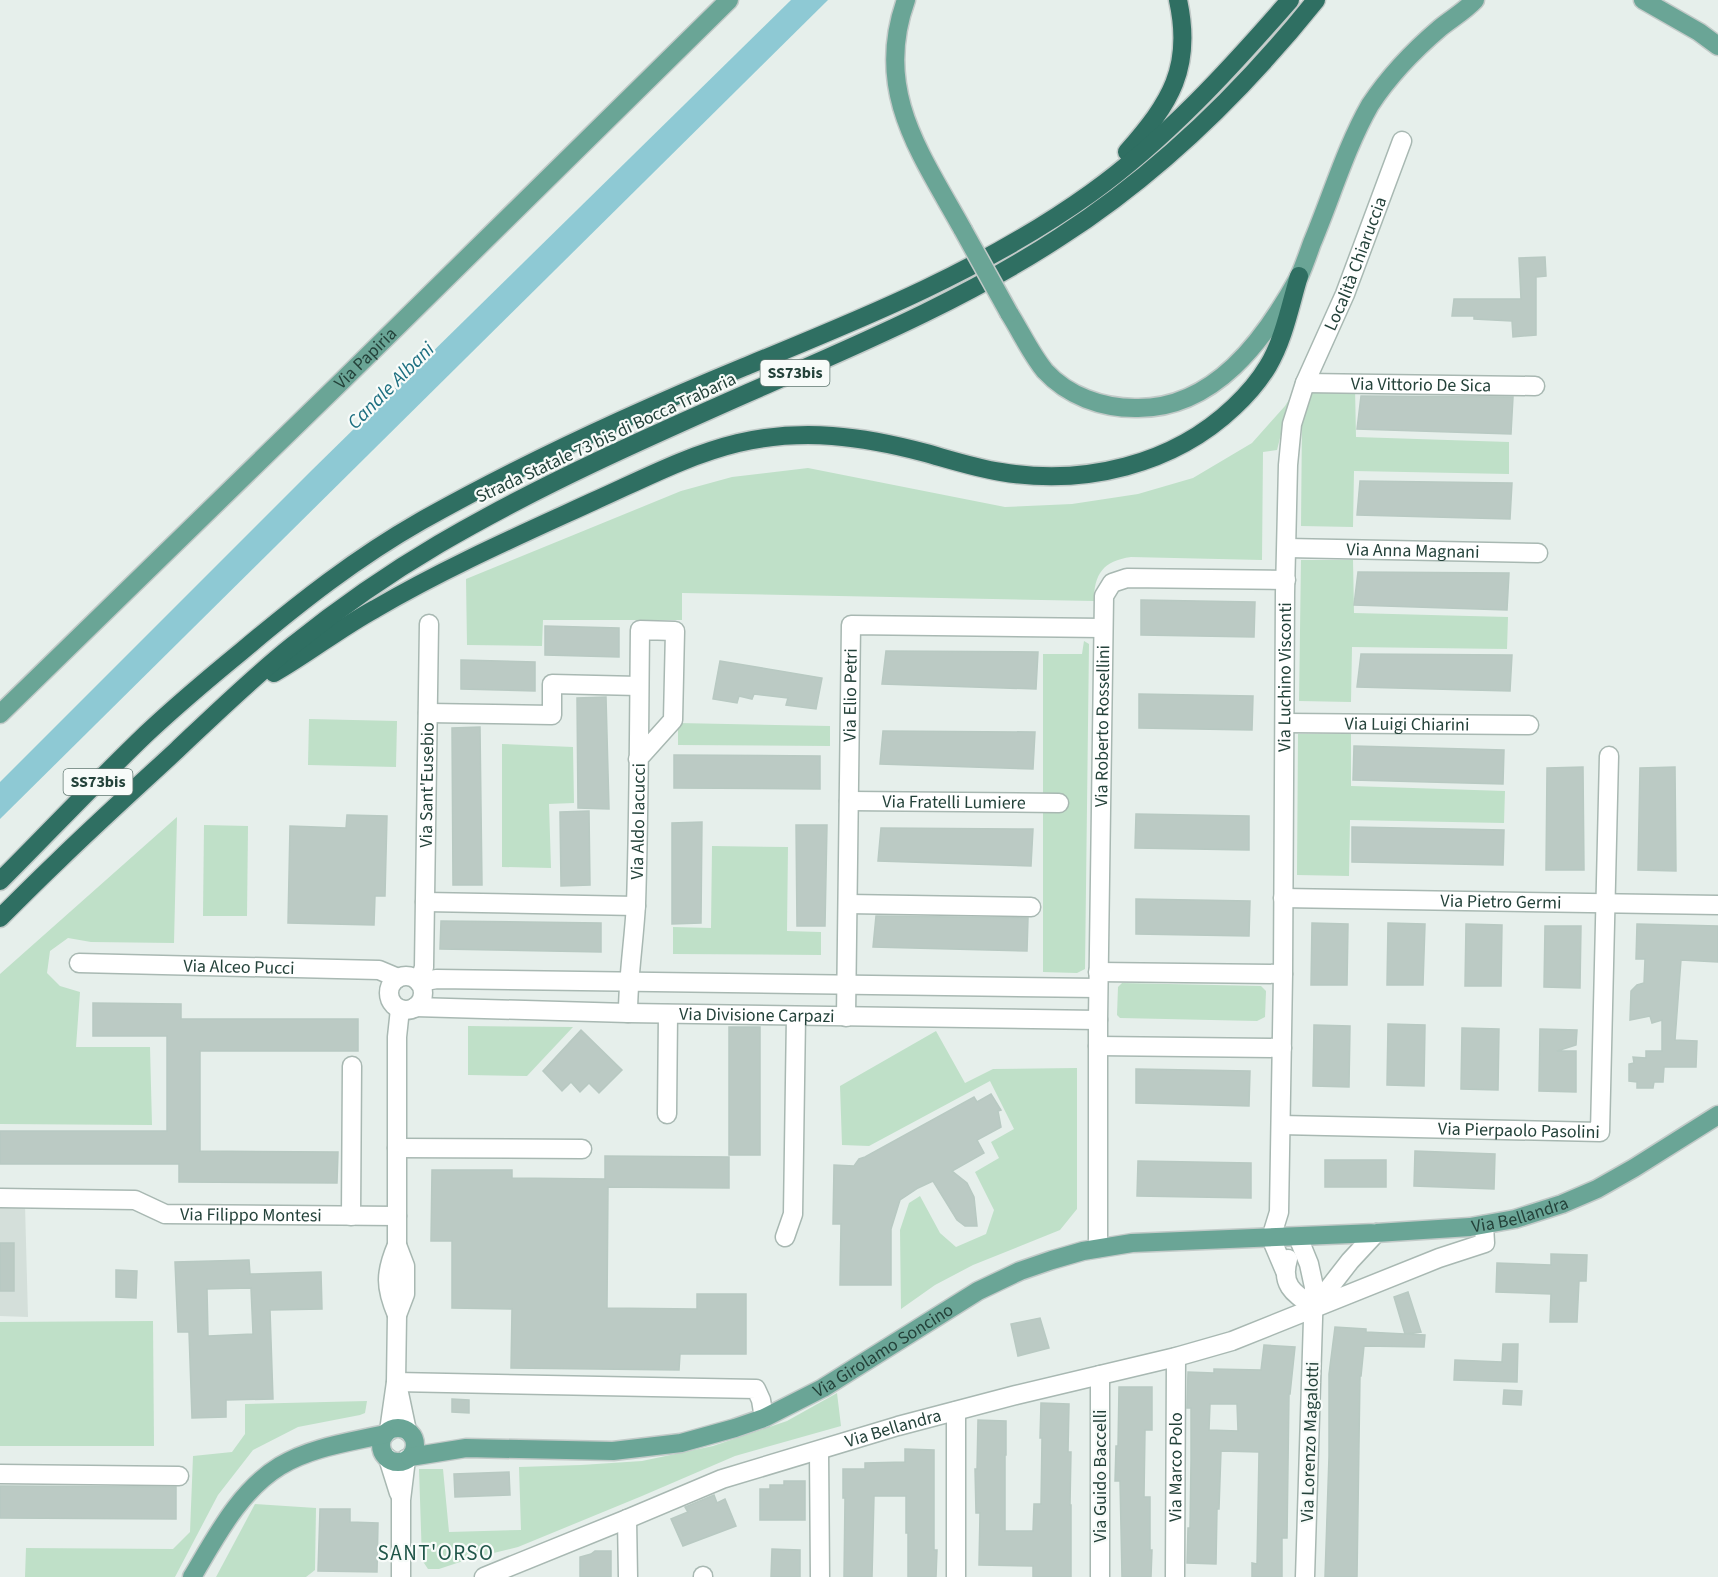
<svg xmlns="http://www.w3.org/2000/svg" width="1718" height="1577" viewBox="0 0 1718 1577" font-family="'Source Sans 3',sans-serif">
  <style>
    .built { fill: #d4dfda }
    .green { fill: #bfe0c8 }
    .water { fill: #8ec9d4 }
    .building { fill: #bbcac4; stroke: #b8c9c2; stroke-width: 1.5; fill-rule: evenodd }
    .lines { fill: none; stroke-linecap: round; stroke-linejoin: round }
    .minor-casing { stroke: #a8b8b2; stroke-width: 21 }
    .major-casing { stroke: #c2cac8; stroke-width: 21 }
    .highway-casing { stroke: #c2cac8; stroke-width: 21 }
    .minor { stroke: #fff; stroke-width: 18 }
    .major { stroke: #6aa596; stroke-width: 18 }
    .highway { stroke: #2f6f62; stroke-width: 18 }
    .major-bridge-casing { stroke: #c2cac8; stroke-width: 21; stroke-linecap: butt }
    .major-bridge { stroke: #6aa596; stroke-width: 18 }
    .labels { text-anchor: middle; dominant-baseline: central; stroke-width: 4.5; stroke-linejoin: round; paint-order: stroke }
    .shield { fill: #f7fbf9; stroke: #637a73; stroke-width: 1.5 }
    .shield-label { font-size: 16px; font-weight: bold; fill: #24423a }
    .street-label { font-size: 18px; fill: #24423a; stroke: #f7fbf9 }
    .water-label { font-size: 20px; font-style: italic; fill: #1c6f80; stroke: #f7fbf9 }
    .quarter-label { font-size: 21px; letter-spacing: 1.5px; fill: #1f5548; stroke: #f7fbf9 }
  </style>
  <rect width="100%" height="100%" fill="#e6efeb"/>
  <!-- built -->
  <polygon class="built" points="0,1205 25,1205 28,1317 0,1316"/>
  <!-- green -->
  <g class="green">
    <polygon points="1315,386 1355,387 1356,437 1509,442 1509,474 1354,471 1353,527 1301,526 1302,420"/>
    <path d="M1290,398L1277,450L1263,452L1262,560L1131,557C1103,561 1094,574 1094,601L682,593V620H543L542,646L467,645L466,579L681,491L732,477L808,468L1005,507L1072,504L1138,494L1193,478L1252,443L1285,406Z"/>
    <polygon points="1301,560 1353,560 1354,613 1508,617 1507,649 1352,647 1351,702 1299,701"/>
    <polygon points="1084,641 1089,644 1085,969 1077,973 1043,972 1043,654 1082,654"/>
    <polygon points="309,719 397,721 396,767 308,765"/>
    <polygon points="678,723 830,726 830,746 678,745"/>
    <polygon points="1298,734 1351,734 1351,786 1505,791 1504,823 1350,820 1349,876 1297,875"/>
    <polygon points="502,744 573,747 574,803 549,804 551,868 502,867"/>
    <polygon points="177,817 174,943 91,942 68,938 50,951 47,973 60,986 80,992 76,1047 150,1047 152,1125 0,1124 0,974"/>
    <polygon points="204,825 248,826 247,916 203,916"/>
    <polygon points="712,846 788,847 787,931 821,932 821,955 673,954 673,927 711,928"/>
    <polygon points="1122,983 1261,986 1266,991 1265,1017 1257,1021 1120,1018 1117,1015 1118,987"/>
    <polygon points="468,1026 573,1027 527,1076 468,1075"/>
    <polygon points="936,1031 965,1083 993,1069 1077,1068 1077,1209 1060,1230 973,1265 935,1285 901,1309 900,1230 909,1203 920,1196 940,1233 956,1247 986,1234 994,1210 975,1172 999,1158 991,1142 1014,1129 990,1081 869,1146 842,1145 840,1086"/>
    <polygon points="153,1321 154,1446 0,1446 0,1322"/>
    <polygon points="837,1393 841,1426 735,1456 642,1496 518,1547 469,1559 439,1569 428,1569 422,1560 419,1469 443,1469 449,1532 521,1530 519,1467 581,1465 642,1461 713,1446 787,1421"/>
    <polygon points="367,1401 365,1413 360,1415 298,1427 253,1450 218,1495 175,1577 25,1577 26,1548 173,1549 190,1532 193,1456 232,1452 245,1434 245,1404"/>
    <polygon points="255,1504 316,1508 315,1570 306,1577 216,1577"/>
  </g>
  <!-- water -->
  <polygon class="water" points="791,0 828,0 0,819 0,782 311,471"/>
  <!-- building -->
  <g class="building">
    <polygon points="1545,257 1546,276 1536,277 1536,335 1513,337 1512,321 1474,319 1474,316 1452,316 1454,299 1521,299 1519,258"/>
    <polygon points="1361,396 1513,397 1511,434 1357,429"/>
    <polygon points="1360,481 1512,483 1510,519 1357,515"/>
    <polygon points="1358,572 1509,573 1507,610 1354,605"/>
    <polygon points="1141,600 1255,602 1254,637 1141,635"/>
    <polygon points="545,626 619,628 619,657 545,655"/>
    <polygon points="886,651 1038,652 1036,689 882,684"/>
    <polygon points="1361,654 1512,655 1510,691 1357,687"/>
    <polygon points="461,660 535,662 535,691 461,689"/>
    <polygon points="720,661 822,678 816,709 786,705 788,698 754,694 752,699 739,696 737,703 713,699"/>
    <polygon points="1139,694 1253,696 1252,730 1139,728"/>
    <polygon points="606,697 609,809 578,808 577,698"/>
    <polygon points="480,727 482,885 453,885 452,728"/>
    <polygon points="883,731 1035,732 1033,769 880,764"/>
    <polygon points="1354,746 1504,750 1503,784 1353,780"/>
    <polygon points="674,755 820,756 820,789 674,788"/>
    <polygon points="1583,767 1584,870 1546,870 1547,768"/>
    <polygon points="1675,767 1676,871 1638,870 1640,768"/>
    <polygon points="589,811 590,885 561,886 560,812"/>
    <polygon points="1136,814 1249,816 1249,850 1135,848"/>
    <polygon points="347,815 387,816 385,896 375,896 374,925 288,923 290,826 346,828"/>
    <polygon points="702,822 701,923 672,924 672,823"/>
    <polygon points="796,825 827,825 825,926 797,926"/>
    <polygon points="1352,827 1504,830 1503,865 1352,862"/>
    <polygon points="881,828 1033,829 1031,866 878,861"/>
    <polygon points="1136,899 1250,901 1249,936 1136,934"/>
    <polygon points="876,916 1028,918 1027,951 873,947"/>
    <polygon points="441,921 601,923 601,952 440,949"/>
    <polygon points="1312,923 1348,924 1347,985 1311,985"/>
    <polygon points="1388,923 1425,924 1423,985 1387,985"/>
    <polygon points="1466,924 1502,925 1501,986 1465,986"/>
    <polygon points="1637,924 1718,926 1718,962 1681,960 1675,1040 1697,1041 1696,1067 1664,1067 1663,1082 1654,1082 1653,1088 1637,1088 1637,1082 1629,1081 1629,1064 1634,1063 1633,1057 1646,1058 1646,1051 1662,1051 1662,1020 1652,1023 1650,1016 1630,1020 1631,991 1637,985 1644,983 1645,959 1636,959"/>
    <polygon points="1545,926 1581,926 1580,988 1544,987"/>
    <polygon points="93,1003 181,1004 181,1019 358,1019 358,1051 200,1051 200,1151 338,1152 337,1183 179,1182 179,1164 0,1164 0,1131 167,1131 167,1036 93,1036"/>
    <polygon points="1388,1024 1425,1025 1424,1086 1387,1085"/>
    <polygon points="1314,1025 1350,1026 1349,1087 1313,1086"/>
    <rect x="729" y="1027" width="31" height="128"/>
    <polygon points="1462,1028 1499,1029 1498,1090 1461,1089"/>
    <polygon points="1540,1029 1577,1030 1576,1045 1557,1051 1576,1051 1576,1092 1539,1091"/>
    <polygon points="581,1030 622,1070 599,1093 589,1083 580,1092 571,1082 562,1091 543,1071"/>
    <polygon points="1136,1069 1250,1071 1249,1106 1136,1103"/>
    <polygon points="991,1094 1001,1110 998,1111 1001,1127 977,1140 984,1153 952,1171 967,1183 974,1197 977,1226 965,1226 957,1220 933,1181 918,1188 900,1200 891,1229 891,1285 840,1285 841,1224 833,1224 834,1165 854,1166 859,1159 865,1157 974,1097 977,1102"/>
    <polygon points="1415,1151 1495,1154 1494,1189 1414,1186"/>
    <polygon points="605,1156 729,1157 729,1188 608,1187 607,1308 697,1309 697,1294 746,1294 746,1354 680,1354 679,1370 511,1368 512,1309 452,1308 452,1241 431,1241 432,1170 512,1170 512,1178 605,1179"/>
    <rect x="1325" y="1160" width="61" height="27"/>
    <polygon points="1138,1161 1251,1163 1251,1198 1137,1196"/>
    <rect x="0" y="1243" width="14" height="48"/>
    <polygon points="1551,1254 1587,1255 1586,1281 1579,1281 1577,1322 1550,1322 1551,1294 1496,1292 1497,1263 1551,1265"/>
    <path d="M249,1260L250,1274L321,1272L322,1309L270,1310L273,1399L226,1400V1417L192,1418L189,1332H178L175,1262ZM251,1288L253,1334L208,1336L207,1289Z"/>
    <polygon points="116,1270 137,1271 136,1298 116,1297"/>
    <polygon points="1408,1292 1421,1332 1405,1334 1425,1335 1424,1347 1364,1346 1361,1376 1360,1376 1357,1577 1325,1577 1329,1456 1329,1374 1335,1327 1366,1329 1366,1332 1405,1334 1394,1297"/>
    <polygon points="1040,1318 1049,1348 1018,1356 1011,1324"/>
    <polygon points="1503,1344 1518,1344 1517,1382 1454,1380 1455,1360 1502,1362"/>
    <path d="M1264,1345L1295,1347L1290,1394H1289L1287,1538H1282V1577H1252V1563L1257,1564L1259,1452L1221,1451L1219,1509H1217L1216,1564L1187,1563L1188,1528H1190L1191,1460V1408H1187L1188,1372L1214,1373V1369L1261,1370ZM1210,1404H1237L1238,1431L1209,1430Z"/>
    <polygon points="1119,1387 1152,1387 1152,1430 1145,1430 1144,1497 1150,1497 1150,1550 1152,1550 1151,1577 1122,1577 1120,1481 1115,1481 1116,1446 1118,1446"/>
    <polygon points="1504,1390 1522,1391 1521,1405 1503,1404"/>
    <polygon points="452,1399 469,1400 469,1413 452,1412"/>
    <polygon points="1041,1403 1069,1404 1068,1452 1071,1452 1070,1505 1071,1505 1071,1577 1033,1577 1033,1566 979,1565 980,1513 976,1513 975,1469 977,1469 978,1420 1006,1421 1006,1455 1005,1455 1005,1531 1033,1531 1034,1504 1041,1504 1042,1438 1040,1438"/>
    <polygon points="905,1449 934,1450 934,1550 937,1550 936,1577 908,1577 908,1533 906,1533 906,1496 874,1496 872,1577 844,1577 845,1498 843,1498 843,1469 865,1469 865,1463 905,1462"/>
    <polygon points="509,1472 510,1495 455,1497 454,1474"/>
    <polygon points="784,1481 805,1481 805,1520 760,1520 760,1489 770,1489 770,1485 784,1485"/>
    <polygon points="0,1486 176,1487 176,1519 0,1518"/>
    <polygon points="714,1495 717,1503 725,1499 736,1526 683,1546 671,1519 688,1512 685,1507"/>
    <polygon points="320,1509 350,1509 350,1522 378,1523 377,1572 318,1571"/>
    <polygon points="772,1549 800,1550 800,1577 771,1577"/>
    <polygon points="595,1551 611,1551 611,1577 580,1577 580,1557 591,1554"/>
  </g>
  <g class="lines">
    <!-- minor casing -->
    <g class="minor-casing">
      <g id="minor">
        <path id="s1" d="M1305,383L1535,386"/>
        <path id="s2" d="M1287,548L1538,553"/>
        <polyline points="428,713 552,715 552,684 639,686"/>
        <path id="s3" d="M1285,723L1529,725"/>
        <path id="s4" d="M849,801L1059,803"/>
        <path id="s5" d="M1283,898L1718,905"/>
        <polyline points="425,902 636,906"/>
        <polyline points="848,904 1031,907"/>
        <path id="s6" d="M79,963L379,970L398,978"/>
        <polyline points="1098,972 1283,974"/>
        <circle cx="406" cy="993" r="17"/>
        <polyline points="419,982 437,979 1098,988"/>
        <path id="s7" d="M419,982L424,967L429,624"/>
        <path id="s8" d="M415,1007L628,1013L1098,1020"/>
        <path id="s9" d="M628,1013C628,977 634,941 636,904C639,813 639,721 640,630L675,631L673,720L638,759"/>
        <path id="s10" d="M846,1017L851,625L1103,628"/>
        <polyline points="1098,1046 1282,1048"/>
        <polyline points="667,1114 668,1014"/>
        <path id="s11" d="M1281,1125L1600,1132L1609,756"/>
        <polyline points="397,1148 582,1149"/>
        <path id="s12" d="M0,1198L135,1200L165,1214L397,1216"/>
        <polyline points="351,1216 352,1066"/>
        <polyline points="785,1237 793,1214 796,1016"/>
        <polyline points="1298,1237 1309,1264 1314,1287 1305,1577"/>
        <path id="s13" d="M1098,1248V1020L1104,596L1112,583L1127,578L1286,580"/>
        <path d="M1288,1259C1280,1286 1295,1294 1314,1307"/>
        <path id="s14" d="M1285,1271L1271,1238L1279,1212L1283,974L1285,593L1288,465L1292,424L1305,383L1345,294L1402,141"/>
        <polyline points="1315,1306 1350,1261 1376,1233"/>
        <path d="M397,1315C385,1287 385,1273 397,1245V1037L400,1009"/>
        <polyline points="1100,1375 1100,1577"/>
        <polyline points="396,1382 756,1389 761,1400 764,1418"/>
        <polyline points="399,1393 407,1431"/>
        <polyline points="956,1411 956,1577"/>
        <polyline points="389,1431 396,1382 397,1315 405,1294 405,1266 397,1245"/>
        <polyline points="819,1451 820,1577"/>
        <polyline points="388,1458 399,1493"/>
        <polyline points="0,1474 179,1476"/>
        <polyline points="627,1519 628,1577"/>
        <polyline points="703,1576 703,1577"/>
        <polyline points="401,1577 401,1500 406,1459"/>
        <path id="s15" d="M484,1577L627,1519L722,1479L898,1426L1016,1395L1176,1357L1232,1341L1439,1258L1485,1243L1484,1225"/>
        <path id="s16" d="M1175,1577L1176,1357"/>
      </g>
    </g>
    <!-- major casing -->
    <g class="major-casing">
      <g id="major">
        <path d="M906,0C873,91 921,154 963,230"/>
        <polyline points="1643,0 1699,32 1718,46"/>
        <path d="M1009,313C1021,332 1031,354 1045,371C1068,396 1102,408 1135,408C1214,410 1265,339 1299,277C1304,266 1308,254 1312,243C1331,198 1346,147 1370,105C1389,76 1413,51 1440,28C1451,19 1465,11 1475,0"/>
        <path id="s17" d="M0,714L342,381L729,0"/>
        <circle cx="398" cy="1445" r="17"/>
        <path id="s18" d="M410,1457L466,1448L613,1451L681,1443L735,1428L764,1418L823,1388L978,1291L1020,1271L1052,1260L1083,1251L1132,1243L1376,1233L1470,1227L1515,1219L1562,1204L1597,1189L1634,1168L1718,1115"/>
        <path d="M192,1577C216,1537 239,1491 280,1466C311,1447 351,1442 385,1434"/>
      </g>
    </g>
    <!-- highway casing -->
    <g class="highway-casing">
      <g id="highway">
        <path d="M1127,152C1170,103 1193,68 1178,0"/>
        <path d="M274,673C309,653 340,628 375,609C445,568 520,535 594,501C641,480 688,455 738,443C803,428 862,436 926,453C951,460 976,468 1001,472C1084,486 1173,465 1234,407C1247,395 1259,381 1268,366C1284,339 1290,306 1299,276"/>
        <path d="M0,881C49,832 96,782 146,734C177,705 209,678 242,651C299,603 356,558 421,521C524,463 635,412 744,367C864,318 985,269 1091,193C1166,139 1229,70 1290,0"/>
        <path d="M0,918C19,899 38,880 58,861C97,823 137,787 177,750C215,714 252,678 292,646C338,609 388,574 439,544C550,479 667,429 784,377C878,336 973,294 1060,237C1158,174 1243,91 1316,0"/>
      </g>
    </g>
    <!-- minor -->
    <use href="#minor" class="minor"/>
    <!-- major -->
    <use href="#major" class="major"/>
    <!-- highway -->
    <use href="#highway" class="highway"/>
    <!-- major-bridge casing -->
    <g class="major-bridge-casing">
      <polyline id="major-bridge" points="963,230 1009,313"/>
    </g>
    <!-- major-bridge -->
    <use href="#major-bridge" class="major-bridge"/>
  </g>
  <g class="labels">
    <!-- shield labels -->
    <g class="shield">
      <rect x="760.5" y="360" width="69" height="26" rx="4.5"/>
      <rect x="63.5" y="769" width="69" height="26" rx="4.5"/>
    </g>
    <g class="shield-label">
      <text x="795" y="373">SS73bis</text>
      <text x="98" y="782">SS73bis</text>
    </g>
    <!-- street labels -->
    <g class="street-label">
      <text stroke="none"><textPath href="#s14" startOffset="1024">Località Chiaruccia</textPath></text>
      <text stroke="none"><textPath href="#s17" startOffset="510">Via Papiria</textPath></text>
      <text stroke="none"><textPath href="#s1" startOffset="116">Via Vittorio De Sica</textPath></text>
      <text transform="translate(606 438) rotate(-25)">Strada Statale 73 bis di Bocca Trabaria</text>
      <text stroke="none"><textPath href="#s2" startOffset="126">Via Anna Magnani</textPath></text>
      <text stroke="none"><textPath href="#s14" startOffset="598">Via Luchino Visconti</textPath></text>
      <text stroke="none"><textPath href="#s10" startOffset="322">Via Elio Petri</textPath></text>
      <text stroke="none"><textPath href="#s3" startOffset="122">Via Luigi Chiarini</textPath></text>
      <text stroke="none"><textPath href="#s13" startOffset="522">Via Roberto Rossellini</textPath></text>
      <text stroke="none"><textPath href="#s7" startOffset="198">Via Sant'Eusebio</textPath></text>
      <text stroke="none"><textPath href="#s4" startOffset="105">Via Fratelli Lumiere</textPath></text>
      <text stroke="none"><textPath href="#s9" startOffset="192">Via Aldo Iacucci</textPath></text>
      <text stroke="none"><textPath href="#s5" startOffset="218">Via Pietro Germi</textPath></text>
      <text stroke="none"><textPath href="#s6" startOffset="160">Via Alceo Pucci</textPath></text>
      <text stroke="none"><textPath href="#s8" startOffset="342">Via Divisione Carpazi</textPath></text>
      <text stroke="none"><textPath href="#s11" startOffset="238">Via Pierpaolo Pasolini</textPath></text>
      <text stroke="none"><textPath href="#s18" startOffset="1160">Via Bellandra</textPath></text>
      <text stroke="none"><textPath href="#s12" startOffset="254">Via Filippo Montesi</textPath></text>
      <text stroke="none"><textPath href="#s18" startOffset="496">Via Girolamo Soncino</textPath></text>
      <text stroke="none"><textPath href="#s15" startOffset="436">Via Bellandra</textPath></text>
      <text transform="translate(1310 1442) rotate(-88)">Via Lorenzo Magalotti</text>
      <text stroke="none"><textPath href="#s16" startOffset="110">Via Marco Polo</textPath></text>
      <text transform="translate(1100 1476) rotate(-90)">Via Guido Baccelli</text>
    </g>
    <!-- water labels -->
    <g class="water-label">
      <text transform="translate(391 386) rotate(-45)">Canale Albani</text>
    </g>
    <!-- quarter labels -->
    <g class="quarter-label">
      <text x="436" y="1553">SANT'ORSO</text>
    </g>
  </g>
</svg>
